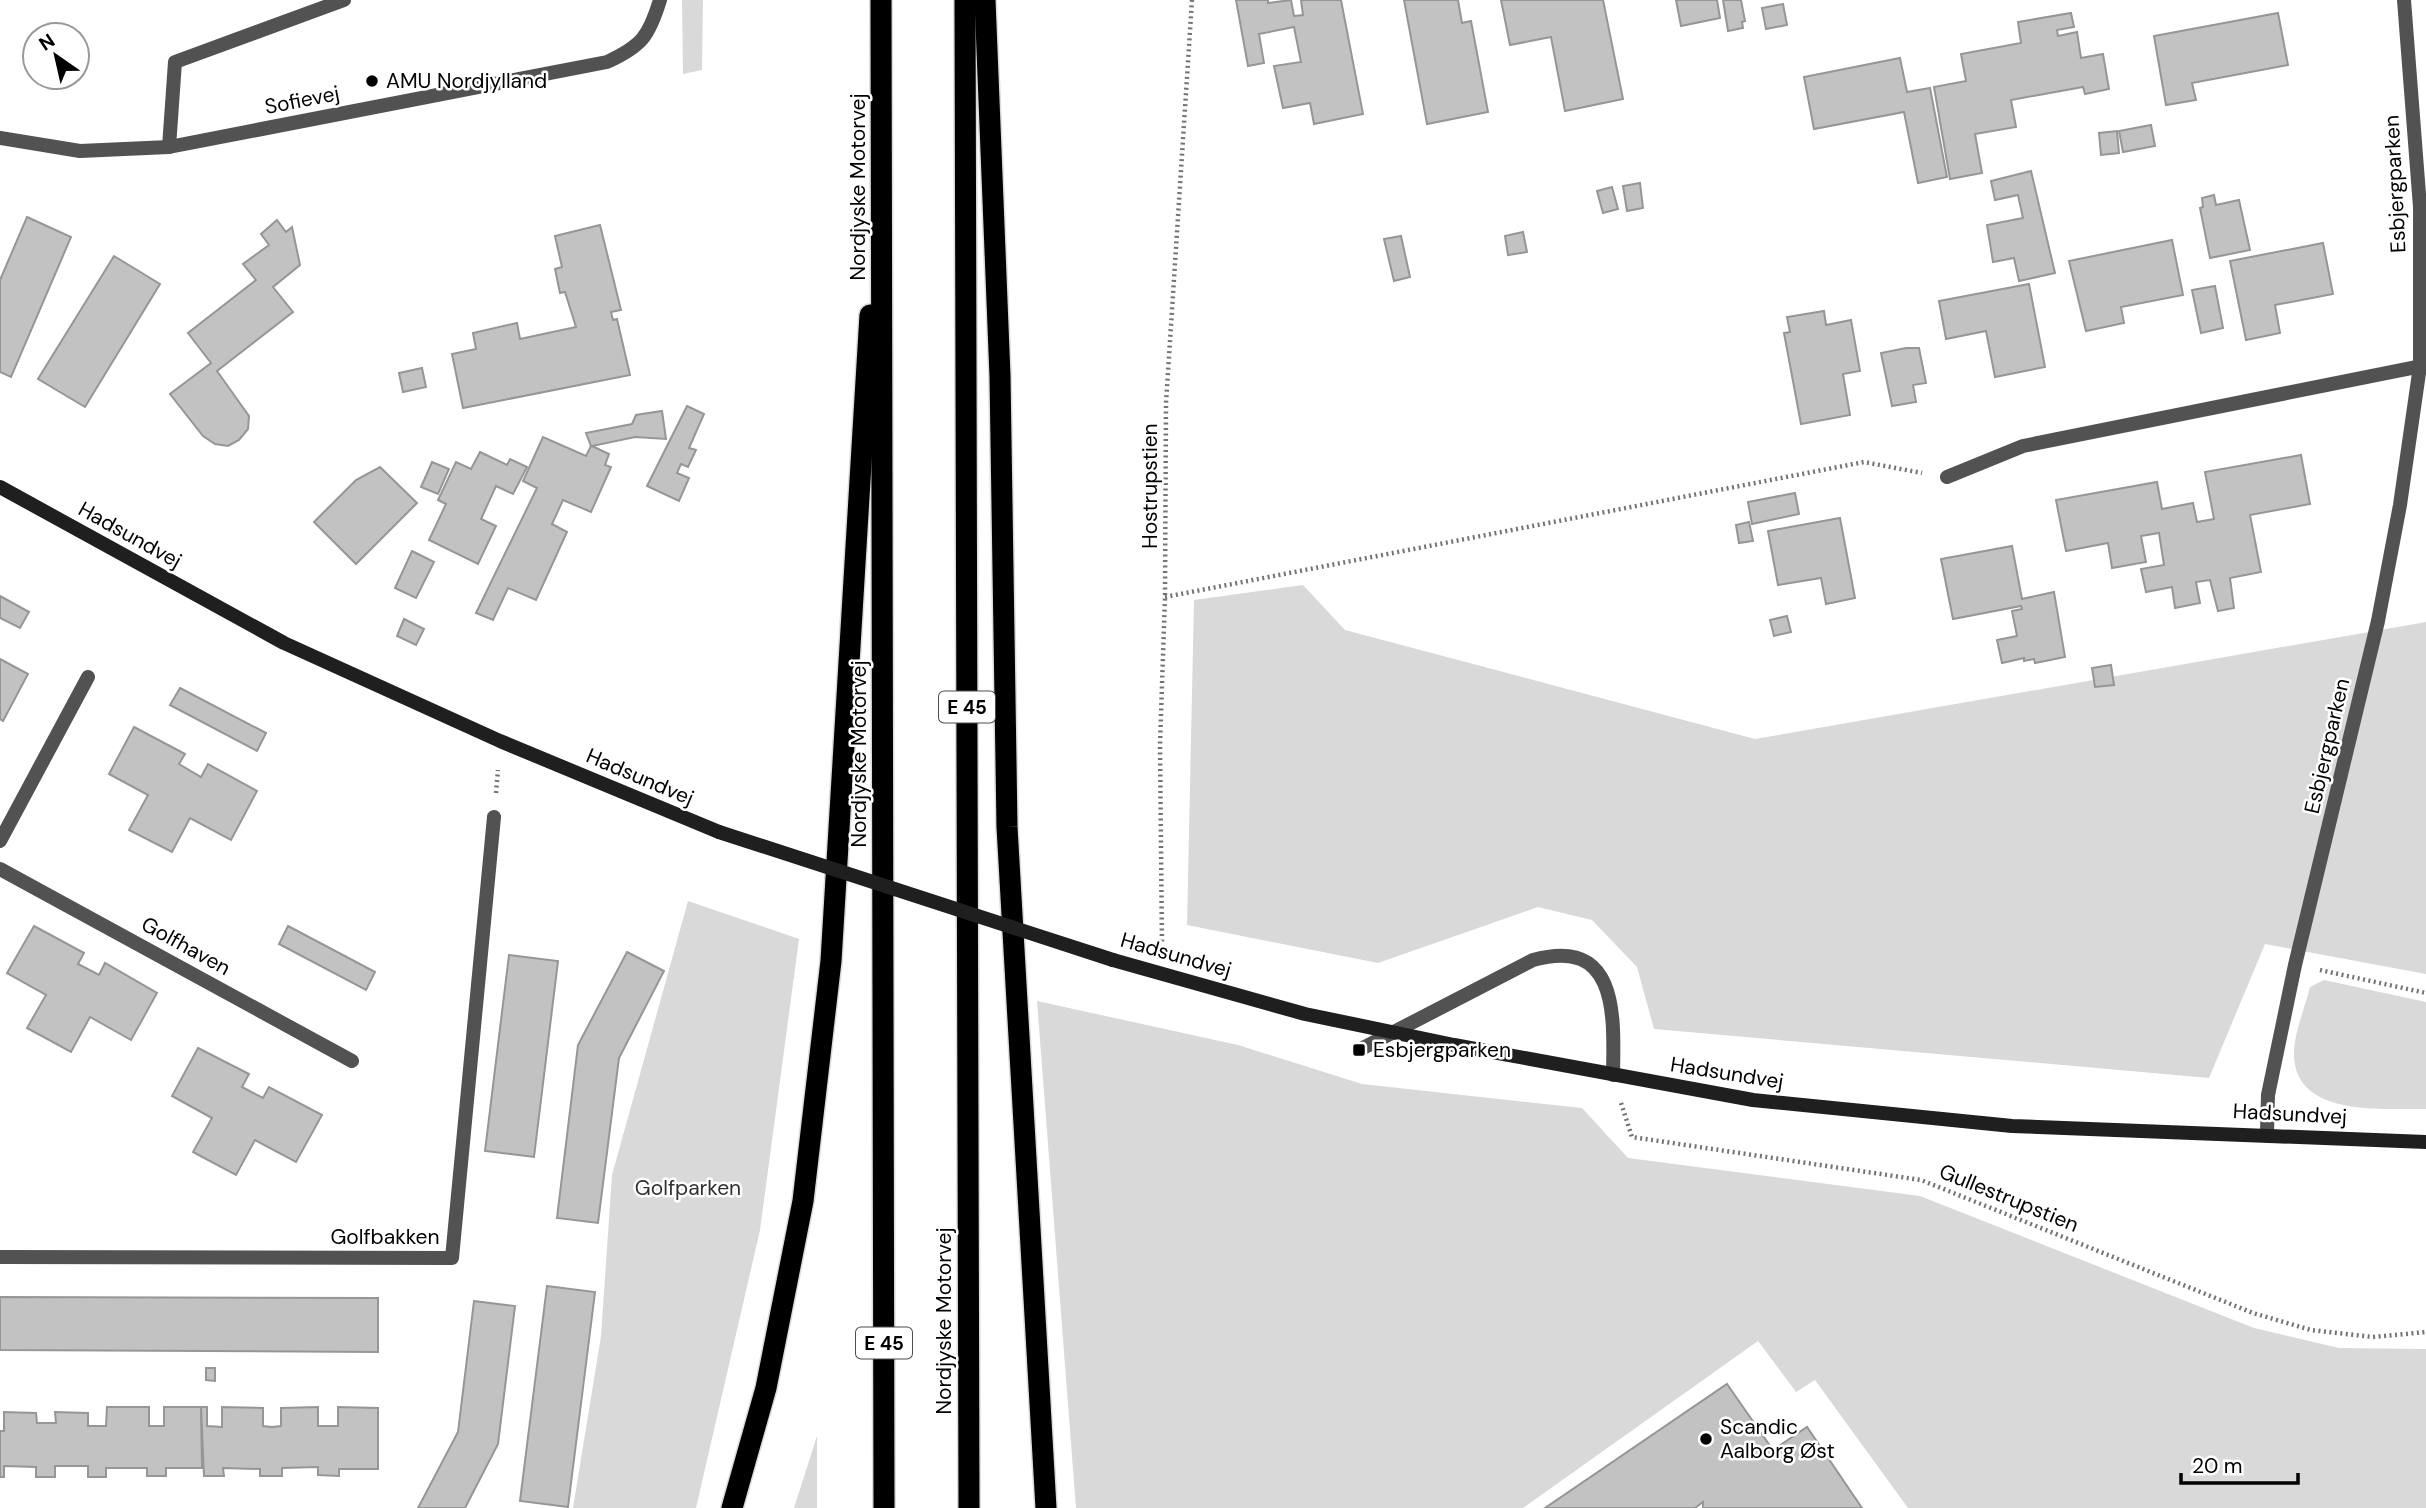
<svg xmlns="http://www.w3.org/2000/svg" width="2426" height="1508" viewBox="0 0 2426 1508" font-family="'DM Sans',sans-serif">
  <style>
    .green { fill: #d9d9d9 }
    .building { fill: #c2c2c2; stroke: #969696; stroke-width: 2 }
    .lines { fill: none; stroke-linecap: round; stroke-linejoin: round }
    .highway-casing { stroke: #dbdbdb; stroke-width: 24 }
    .path { stroke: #747474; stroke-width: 4.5; stroke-dasharray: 2 3.5; stroke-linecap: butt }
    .lane { stroke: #525252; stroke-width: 14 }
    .street { stroke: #525252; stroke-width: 14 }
    .secondary { stroke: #1f1f1f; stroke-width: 14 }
    .highway { stroke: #000; stroke-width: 21 }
    .secondary-bridge { stroke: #1f1f1f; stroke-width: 14 }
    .poi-dot { fill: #000; stroke: #fff; stroke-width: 2.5 }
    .labels { text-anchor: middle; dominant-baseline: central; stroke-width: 5; stroke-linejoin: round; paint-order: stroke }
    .shield { fill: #fff; stroke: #4c4c4c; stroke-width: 2 }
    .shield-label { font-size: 19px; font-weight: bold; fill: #000 }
    .poi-label { font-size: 21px; fill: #000; stroke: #fff; text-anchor: start }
    .street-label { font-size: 21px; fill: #000; stroke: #fff }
    .park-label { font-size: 21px; fill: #303030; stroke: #fff }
  </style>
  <rect width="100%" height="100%" fill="#fff"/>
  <!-- green -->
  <g class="green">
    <polygon points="682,0 703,0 702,70 683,74"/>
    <polygon points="1303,585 1345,630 1755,739 2426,622 2426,974 2265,944 2209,1078 1654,1029 1637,967 1592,920 1538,907 1378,963 1187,925 1194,600"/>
    <polygon points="688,901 799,939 760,1230 696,1508 573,1508 601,1336 612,1175"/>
    <path d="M2324,980L2426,1002V1109C2382,1108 2292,1118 2294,1051C2295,1031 2305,1007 2310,987Z"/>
    <polygon points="1037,1001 1238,1045 1362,1084 1582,1108 1628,1158 1920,1196 2254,1328 2339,1348 2426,1349 2426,1508 1908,1508 1815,1380 1796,1392 1758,1341 1523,1508 1076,1508"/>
    <polygon points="817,1436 817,1508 794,1508"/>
  </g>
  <!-- building -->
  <g class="building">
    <polygon points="1236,0 1268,0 1268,3 1291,0 1294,16 1303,15 1301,0 1341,0 1363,114 1314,124 1310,103 1283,108 1274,66 1301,62 1294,27 1259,34 1264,63 1248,66"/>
    <polygon points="1404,0 1458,0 1462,23 1471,21 1488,112 1427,124"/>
    <polygon points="1501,0 1603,0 1623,99 1565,111 1551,37 1510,45"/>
    <polygon points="1676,0 1717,0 1720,18 1681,26"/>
    <polygon points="1723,0 1741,0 1745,21 1742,22 1743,28 1728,31"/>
    <polygon points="1783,4 1787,25 1766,29 1762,8"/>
    <polygon points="2071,13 2074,27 2057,30 2058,36 2077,32 2081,58 2103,54 2109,89 2085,94 2083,87 2011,100 2016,127 1975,134 1982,173 1950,179 1934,87 1966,81 1961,54 2021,43 2018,22"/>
    <polygon points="2278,13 2288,65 2192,83 2196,100 2166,105 2154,36"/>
    <polygon points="1900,58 1907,92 1930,88 1947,177 1918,183 1904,112 1814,129 1804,77"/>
    <polygon points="2151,125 2155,146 2123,152 2119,131"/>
    <polygon points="2117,131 2119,153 2101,155 2099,133"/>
    <polygon points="2031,171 2055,273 2019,281 2014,258 1993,262 1987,225 2023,218 2018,195 1995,200 1991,181"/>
    <polygon points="1640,183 1643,208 1627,211 1623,186"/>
    <polygon points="1612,187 1618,209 1603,213 1597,191"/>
    <polygon points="2214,195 2216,205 2239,200 2250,250 2210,258 2200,208 2203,207 2202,198"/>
    <polygon points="27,217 71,237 11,377 0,372 0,280"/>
    <polygon points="277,220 286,232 292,227 300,265 273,287 293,312 217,371 249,416 248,429 239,440 228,446 215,444 203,436 170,394 211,363 188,333 256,280 243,264 269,245 261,234"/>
    <polygon points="600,225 621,310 611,312 613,320 617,319 630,375 463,408 452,354 476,349 473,333 517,323 520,339 576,327 565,292 560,293 555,269 562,267 555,236"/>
    <polygon points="1523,232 1527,252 1508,255 1505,236"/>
    <polygon points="1401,236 1410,277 1394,281 1384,239"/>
    <polygon points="2172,240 2183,295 2121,307 2124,323 2086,331 2069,261"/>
    <polygon points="2323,243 2333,294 2275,305 2280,333 2246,340 2230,261"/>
    <polygon points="114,256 160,284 85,407 38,379"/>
    <polygon points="2029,284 2045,367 1995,377 1986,331 1946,339 1939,301"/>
    <polygon points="2215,286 2223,328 2201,333 2192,290"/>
    <polygon points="1824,311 1826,325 1851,320 1860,371 1843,374 1850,415 1801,424 1784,333 1790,332 1787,317"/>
    <polygon points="1906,348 1919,348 1926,383 1913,385 1916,402 1892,406 1881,353"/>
    <polygon points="422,368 426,387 403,392 399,373"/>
    <polygon points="687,406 704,414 689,448 696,450 688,467 681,464 677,473 689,478 679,501 647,486"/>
    <polygon points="662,411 666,439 635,437 592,446 609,454 605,465 611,467 591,512 563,500 552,524 567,532 536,600 508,588 493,620 476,613 537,488 523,481 543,437 586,456 591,446 586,433 632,424 636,415"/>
    <polygon points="480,452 507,465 510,459 527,467 513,494 496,486 481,519 496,526 478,564 429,540 446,504 438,500 456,462 471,469"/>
    <polygon points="2301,455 2310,504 2250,515 2261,572 2230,578 2234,608 2218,611 2210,580 2196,582 2200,603 2175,608 2172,587 2146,592 2141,569 2164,565 2159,533 2141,536 2146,562 2112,568 2108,543 2066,551 2056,500 2157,482 2162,509 2193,503 2197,522 2214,519 2205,472"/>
    <polygon points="432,462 449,469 438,494 421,487"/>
    <polygon points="380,467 417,503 356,564 314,522 356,480"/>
    <polygon points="1795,493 1799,514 1752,524 1748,502"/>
    <polygon points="1840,518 1855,598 1826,604 1821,578 1778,585 1768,531"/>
    <polygon points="1749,522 1753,541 1739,543 1736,525"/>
    <polygon points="2012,546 2022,599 2054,592 2065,657 2035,663 2034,659 2024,661 2024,658 2002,663 1997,640 2017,636 2012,611 2022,609 2021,606 1953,619 1941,559"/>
    <polygon points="412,551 434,562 416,598 395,588"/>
    <polygon points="0,596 29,612 20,628 0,618"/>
    <polygon points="1787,616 1791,632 1774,636 1770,620"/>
    <polygon points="404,619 424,629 416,645 397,636"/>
    <polygon points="0,659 28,674 3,721 0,719"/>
    <polygon points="2111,665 2114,685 2095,687 2092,668"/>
    <polygon points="180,688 266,733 257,751 170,705"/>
    <polygon points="134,727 185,754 179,764 201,777 208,764 257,791 231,840 190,818 172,852 129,830 148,795 109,774"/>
    <polygon points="34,926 84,953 78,964 99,975 105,963 157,993 131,1040 90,1017 71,1052 27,1028 46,995 7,973"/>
    <polygon points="288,926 375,972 366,990 279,944"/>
    <polygon points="627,952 664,971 619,1058 598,1223 557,1218 578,1045"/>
    <polygon points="509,955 558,961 534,1157 485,1151"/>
    <polygon points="198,1048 249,1074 242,1087 263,1098 269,1087 322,1115 296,1162 255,1140 236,1175 193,1152 212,1118 172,1096"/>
    <polygon points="547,1286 595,1292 568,1507 520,1501"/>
    <polygon points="0,1297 378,1298 378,1352 0,1350"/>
    <polygon points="474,1301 515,1306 498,1444 465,1508 418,1508 458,1432"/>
    <polygon points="206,1368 215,1368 215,1381 206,1380"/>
    <polygon points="1727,1384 1773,1450 1807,1427 1862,1508 1703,1508 1703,1502 1695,1508 1545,1508"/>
    <polygon points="107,1407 149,1407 149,1426 164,1426 164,1407 201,1407 202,1468 166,1468 166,1476 147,1476 147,1468 106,1468 106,1477 88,1477 88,1466 55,1466 55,1477 36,1477 36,1467 4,1466 4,1477 0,1477 0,1431 4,1431 4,1412 36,1413 37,1423 56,1423 55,1412 88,1413 88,1426 106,1426"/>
    <polygon points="201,1407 207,1407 207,1426 222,1427 222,1407 263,1408 263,1426 272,1427 281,1426 281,1408 318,1407 318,1426 338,1426 338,1407 378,1408 378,1469 339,1469 339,1476 318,1475 318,1467 282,1468 282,1476 260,1476 260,1469 223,1468 224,1476 204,1476"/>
  </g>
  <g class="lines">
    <!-- highway casing -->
    <g class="highway-casing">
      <g id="highway">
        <polyline points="881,0 884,1508"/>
        <polyline points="965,0 969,1508"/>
        <polyline points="985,0 1000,376 1007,827 1046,1508"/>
        <polyline points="732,1508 766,1388 803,1201 831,961 870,315"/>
      </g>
    </g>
    <!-- path -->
    <g class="path">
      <polyline points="1165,597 1864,462 1922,473"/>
      <polyline points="496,793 498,770"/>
      <polyline points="1162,947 1160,745 1165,597 1166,403 1192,0"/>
      <polyline points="2320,970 2426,993"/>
      <polyline points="1621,1103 1632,1137 1921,1180 2253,1313 2311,1330 2373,1337 2426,1332"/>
    </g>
    <!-- lane -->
    <g class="lane">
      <polyline points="169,147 175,62 344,0"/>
      <path d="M1359,1050L1533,960C1619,936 1614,1017 1613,1075"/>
    </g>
    <!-- street -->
    <g class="street">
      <path d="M0,138L80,151L169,147L607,62C642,46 649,36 660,0"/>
      <polyline points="1947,477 2023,446 2426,365"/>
      <polyline points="0,841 88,677"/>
      <polyline points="0,869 352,1061"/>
      <polyline points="2267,1133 2268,1095 2295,965 2378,621 2400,505 2420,366 2420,207 2404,0"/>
      <polyline points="0,1257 452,1258 494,817"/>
    </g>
    <!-- secondary -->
    <g class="secondary">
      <polyline points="0,487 284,643 500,741 719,832"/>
      <polyline points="1113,960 1305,1014 1454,1045 1753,1100 2012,1126 2426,1142"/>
    </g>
    <!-- highway -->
    <use href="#highway" class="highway"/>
    <!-- secondary-bridge -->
    <polyline class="secondary-bridge" points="719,832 1113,960"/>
  </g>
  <!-- markers -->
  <g class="poi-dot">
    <circle cx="372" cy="81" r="7"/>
    <rect x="1352" y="1043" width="14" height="14" rx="3.5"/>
    <circle cx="1706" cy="1439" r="7"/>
  </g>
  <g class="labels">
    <!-- shield labels -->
    <g class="shield">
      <rect x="939" y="691.5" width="56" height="31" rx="5"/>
      <rect x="856" y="1327.5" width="56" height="31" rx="5"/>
    </g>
    <g class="shield-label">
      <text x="967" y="707">E 45</text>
      <text x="884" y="1343">E 45</text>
    </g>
    <!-- poi labels -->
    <g class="poi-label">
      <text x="386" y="81">AMU Nordjylland</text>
      <text x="1373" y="1050">Esbjergparken</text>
      <text x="1720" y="1427">Scandic<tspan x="1720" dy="24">Aalborg Øst</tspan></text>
    </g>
    <!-- street labels -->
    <g class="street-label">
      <text transform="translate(302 100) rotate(-11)">Sofievej</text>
      <text transform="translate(2395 184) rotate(-93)">Esbjergparken</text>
      <text transform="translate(858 187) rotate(-90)">Nordjyske Motorvej</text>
      <text transform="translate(1150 486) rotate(-90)">Hostrupstien</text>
      <text transform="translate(130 535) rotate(29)">Hadsundvej</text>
      <text transform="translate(2327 746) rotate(-77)">Esbjergparken</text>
      <text transform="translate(859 754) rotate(-90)">Nordjyske Motorvej</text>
      <text transform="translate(640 777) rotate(23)">Hadsundvej</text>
      <text transform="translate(186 946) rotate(29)">Golfhaven</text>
      <text transform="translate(1176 955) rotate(16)">Hadsundvej</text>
      <text transform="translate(1727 1073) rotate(9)">Hadsundvej</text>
      <text transform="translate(2290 1114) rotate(3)">Hadsundvej</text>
      <text transform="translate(2009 1198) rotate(22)">Gullestrupstien</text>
      <text x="385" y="1237">Golfbakken</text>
      <text transform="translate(944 1321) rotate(-90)">Nordjyske Motorvej</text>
    </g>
    <!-- park labels -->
    <g class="park-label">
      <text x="688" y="1188">Golfparken</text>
    </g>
  </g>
  <!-- north arrow -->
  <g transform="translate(56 56) rotate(326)"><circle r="33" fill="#ffffff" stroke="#999999" stroke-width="2"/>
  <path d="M0-5L12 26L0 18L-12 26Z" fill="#000000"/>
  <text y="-10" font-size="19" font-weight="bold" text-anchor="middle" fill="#000000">N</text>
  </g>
  <!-- scale -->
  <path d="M2181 1473v10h117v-10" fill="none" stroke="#000000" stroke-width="3.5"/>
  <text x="2192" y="1473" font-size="21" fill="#000000" stroke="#ffffff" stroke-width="5" paint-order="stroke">20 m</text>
</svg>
